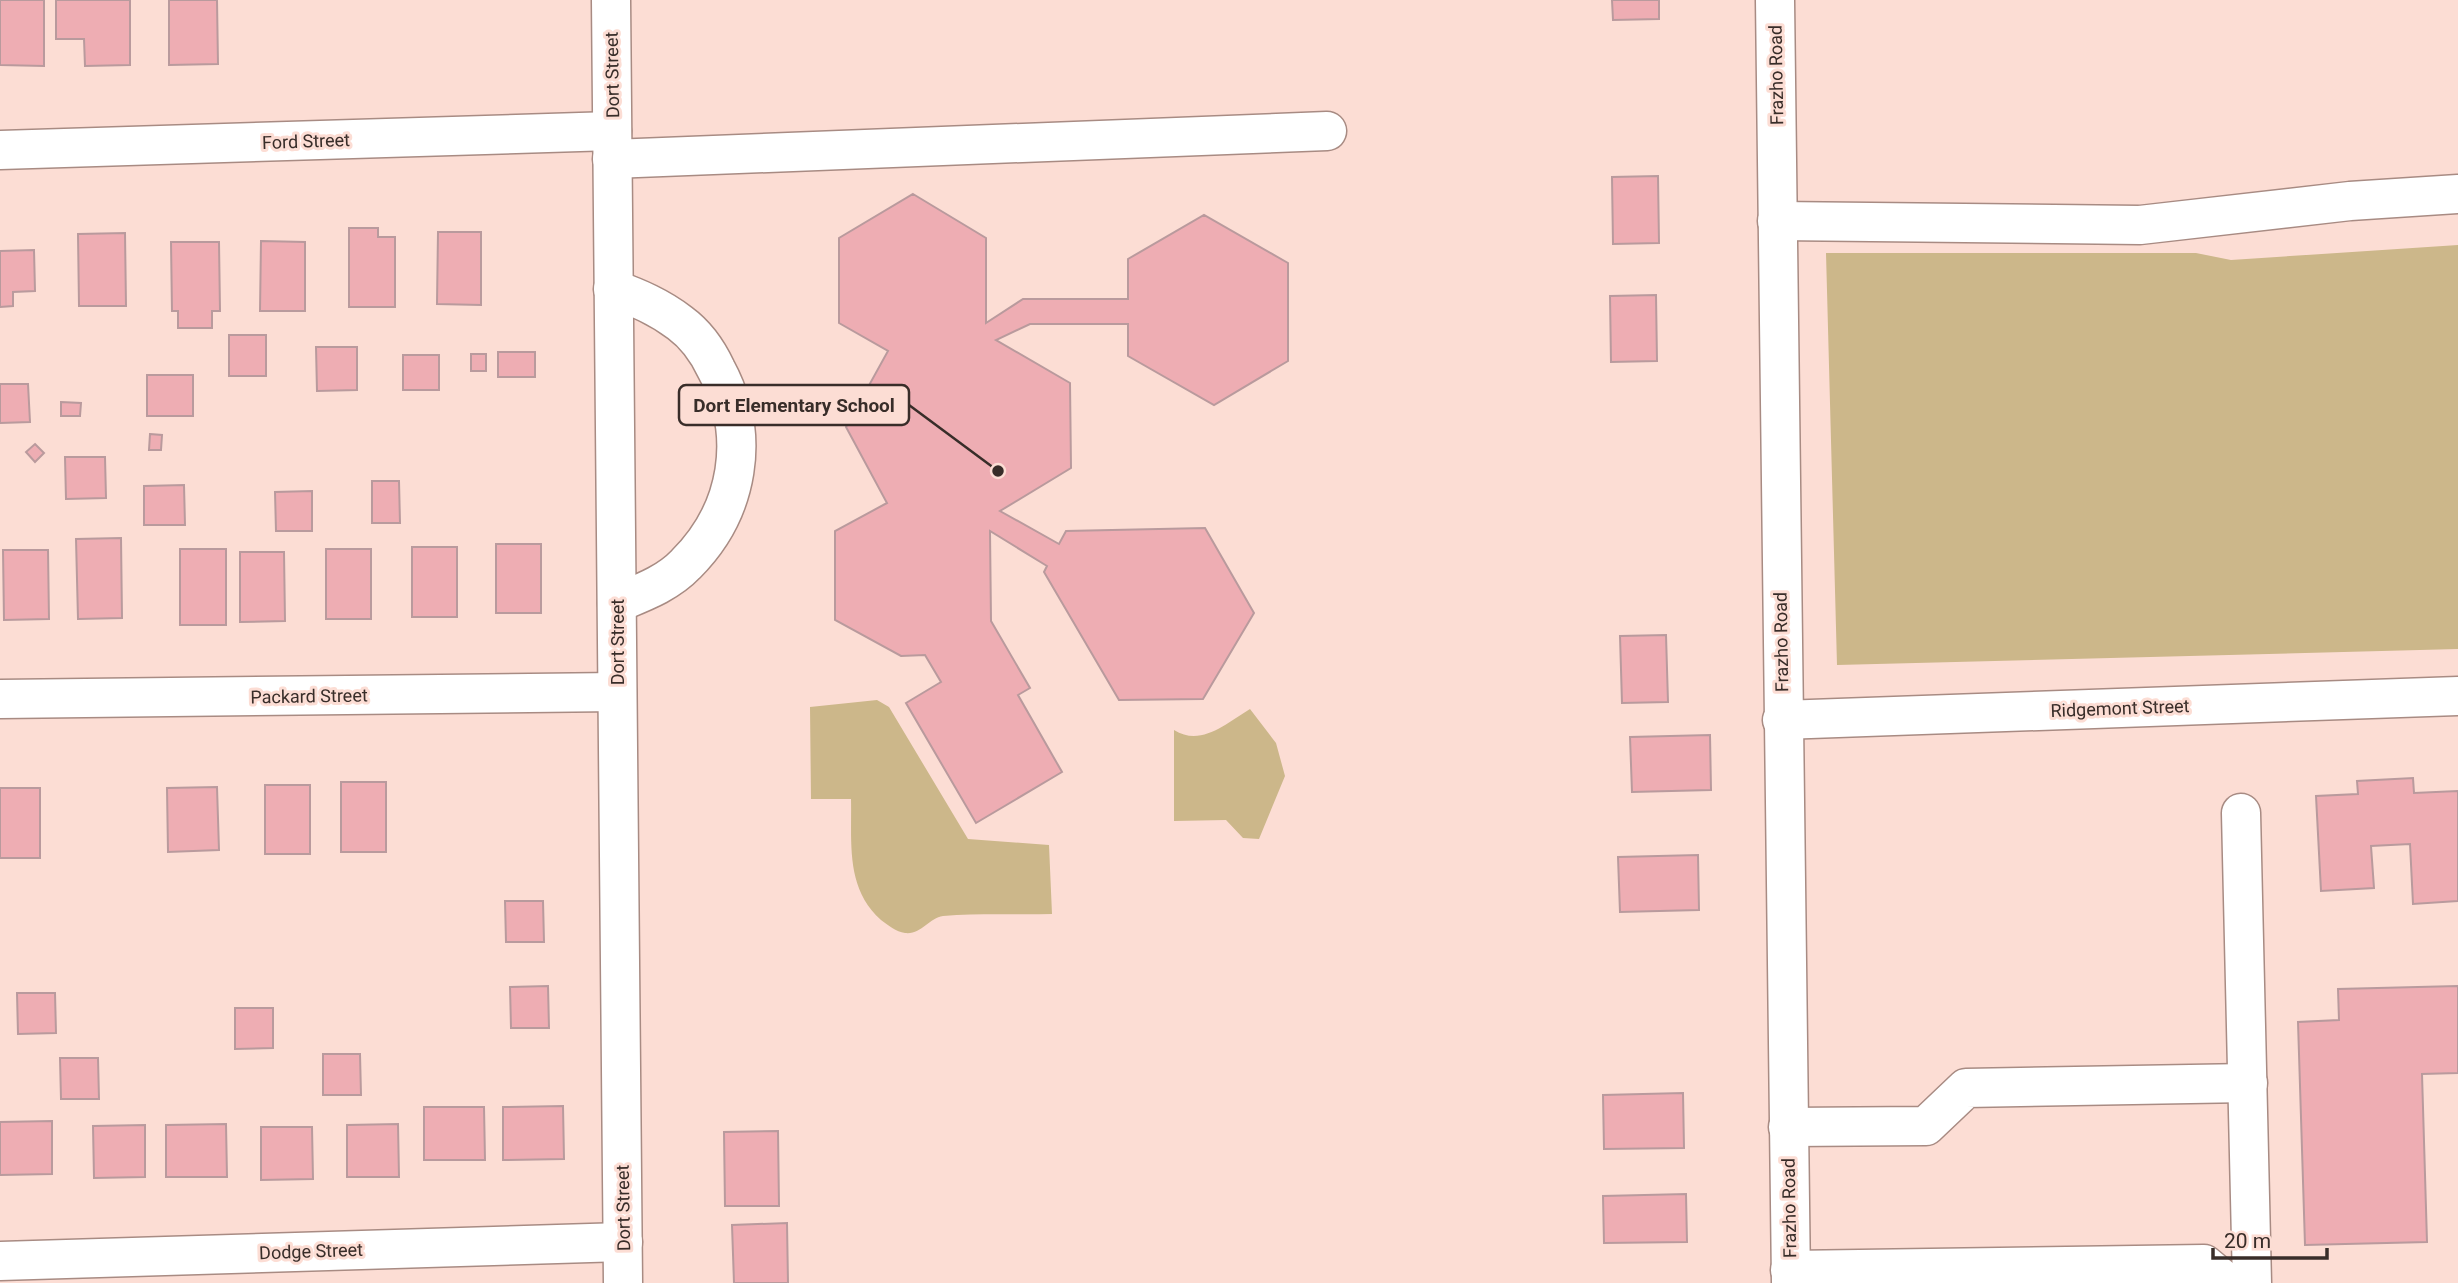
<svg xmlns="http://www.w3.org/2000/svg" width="2458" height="1283" viewBox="0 0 2458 1283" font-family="Roboto,sans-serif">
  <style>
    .green { fill: #ccb78a }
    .building { fill: #eeadb3; stroke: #b99a9d; stroke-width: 2 }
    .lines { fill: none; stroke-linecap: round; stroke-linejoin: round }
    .minor-casing { stroke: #a88b83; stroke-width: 41 }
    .minor { stroke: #fff; stroke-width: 38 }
    .labels { text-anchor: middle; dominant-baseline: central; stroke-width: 6; stroke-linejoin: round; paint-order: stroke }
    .street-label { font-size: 18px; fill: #382d29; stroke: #fcddd4 }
    .leader { fill: none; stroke: #382d29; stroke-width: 2.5 }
    .callout-dot { fill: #382d29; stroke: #fcddd4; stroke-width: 2.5 }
    .callout { fill: #fcddd4; stroke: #382d29; stroke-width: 2.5 }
    .callout-label { font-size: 19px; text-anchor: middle; font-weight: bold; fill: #382d29 }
  </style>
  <rect width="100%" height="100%" fill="#fcddd4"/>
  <!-- green -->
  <g class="green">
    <polygon points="2458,245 2458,649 1837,665 1826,253 2196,253 2231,260"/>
    <path d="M877,700L889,707L968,839L1049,845L1052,914C1016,915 979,913 943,916C929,918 921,935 905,933C896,932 888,925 881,920C845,888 852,842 851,799H811L810,707Z"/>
    <path d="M1250,709L1276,743L1285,776L1259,839L1243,838L1226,820L1174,821V730C1201,747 1225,724 1250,709Z"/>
  </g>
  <!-- building -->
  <g class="building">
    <polygon points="0,0 44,0 44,66 0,65"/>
    <polygon points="56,0 130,0 130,65 85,66 84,39 56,39"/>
    <polygon points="169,0 217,0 218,64 169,65"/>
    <polygon points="1612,0 1659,0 1659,19 1613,20"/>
    <polygon points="1658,176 1659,243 1613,244 1612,177"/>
    <polygon points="913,194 986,238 986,323 1023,299 1128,299 1128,259 1204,215 1288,263 1288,361 1214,405 1128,356 1128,324 1030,324 996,340 1070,383 1071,468 1000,511 1059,544 1066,531 1205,528 1254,613 1203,699 1119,700 1044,572 1047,566 990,531 991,621 1030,688 1018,695 1062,772 976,823 906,703 941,682 925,655 901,656 835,620 835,531 887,503 846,427 888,351 839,323 839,238"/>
    <polygon points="349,228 378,228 378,237 395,237 395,307 349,307"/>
    <polygon points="438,232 481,232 481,305 437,304"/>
    <polygon points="125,233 126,306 79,306 78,234"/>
    <polygon points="261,241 305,242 305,311 260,311"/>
    <polygon points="171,242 219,242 220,311 212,311 212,328 178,328 178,311 172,311"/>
    <polygon points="34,250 35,291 13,292 13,306 0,307 0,251"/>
    <polygon points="1656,295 1657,361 1611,362 1610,296"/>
    <rect x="229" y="335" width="37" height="41"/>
    <polygon points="316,347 357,347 357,390 317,391"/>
    <rect x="498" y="352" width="37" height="25"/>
    <rect x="471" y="354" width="15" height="17"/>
    <rect x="403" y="355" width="36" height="35"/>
    <rect x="147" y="375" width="46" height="41"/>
    <polygon points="0,384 28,384 30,422 0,423"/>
    <polygon points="61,402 81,403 80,416 61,416"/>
    <polygon points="150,434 162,435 161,450 149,450"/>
    <polygon points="35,444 44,453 35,462 26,452"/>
    <polygon points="65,457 105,457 106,498 66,499"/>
    <polygon points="372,481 399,481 400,523 372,523"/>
    <polygon points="184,485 185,525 144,525 144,486"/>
    <polygon points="312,491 312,531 276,531 275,492"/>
    <polygon points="121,538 122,618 78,619 76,539"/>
    <rect x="496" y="544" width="45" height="69"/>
    <rect x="412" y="547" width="45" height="70"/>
    <rect x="180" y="549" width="46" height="76"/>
    <rect x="326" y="549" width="45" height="70"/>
    <polygon points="3,550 48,550 49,619 4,620"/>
    <polygon points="240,552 284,552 285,621 240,622"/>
    <polygon points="1666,635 1668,702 1622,703 1620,636"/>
    <polygon points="1710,735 1711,790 1632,792 1630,737"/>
    <polygon points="2413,778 2414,793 2458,791 2458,901 2413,904 2410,844 2371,846 2374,888 2321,891 2316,796 2358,794 2357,781"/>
    <rect x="341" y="782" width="45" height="70"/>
    <rect x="265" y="785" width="45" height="69"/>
    <polygon points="217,787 219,850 168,852 167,788"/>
    <rect x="0" y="788" width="40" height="70"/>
    <polygon points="1698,855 1699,910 1620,912 1618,857"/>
    <polygon points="505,901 543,901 544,942 506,942"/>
    <polygon points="548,986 549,1028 511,1028 510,987"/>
    <polygon points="2458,986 2458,1073 2422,1074 2427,1242 2305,1245 2298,1022 2339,1020 2338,989"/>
    <polygon points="17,993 55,993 56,1033 18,1034"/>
    <polygon points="235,1008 273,1008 273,1048 235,1049"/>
    <polygon points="323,1054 360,1054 361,1095 323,1095"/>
    <polygon points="60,1058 98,1058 99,1099 61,1099"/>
    <polygon points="1683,1093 1684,1148 1604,1149 1603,1095"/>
    <polygon points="563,1106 564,1159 503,1160 503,1107"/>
    <polygon points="424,1107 484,1107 485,1160 424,1160"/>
    <polygon points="52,1121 52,1174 0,1175 0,1122"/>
    <polygon points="226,1124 227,1177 166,1177 166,1125"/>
    <polygon points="398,1124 399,1177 347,1177 347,1125"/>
    <polygon points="145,1125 145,1177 94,1178 93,1126"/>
    <polygon points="261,1127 312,1127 313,1179 261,1180"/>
    <polygon points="778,1131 779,1206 725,1206 724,1132"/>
    <polygon points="1686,1194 1687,1242 1604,1243 1603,1196"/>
    <polygon points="787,1223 788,1283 734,1283 732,1225"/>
  </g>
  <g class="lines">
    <!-- minor casing -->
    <g class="minor-casing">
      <g id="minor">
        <polyline points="611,0 623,1283"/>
        <polyline points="1775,0 1791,1283"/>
        <polyline points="0,150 612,131"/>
        <polyline points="612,159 1327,131"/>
        <polyline points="1777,221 2140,225 2350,201 2458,194"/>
        <path d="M613,289C638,298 659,307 680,323C695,334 708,352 716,369C752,435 739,511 686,564C667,584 641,593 617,603"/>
        <polyline points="0,699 617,692"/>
        <polyline points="1782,720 2458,696"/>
        <polyline points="2241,813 2252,1283"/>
        <polyline points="1788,1127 1926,1126 1966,1088 2248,1083"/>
        <polyline points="0,1261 623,1242"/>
        <polyline points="1790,1270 2204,1264 2227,1283"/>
      </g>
    </g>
    <!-- minor -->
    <use href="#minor" class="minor"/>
  </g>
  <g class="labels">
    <!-- street labels -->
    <g class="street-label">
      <text transform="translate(612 75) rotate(-91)">Dort Street</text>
      <text transform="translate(1776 75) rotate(-91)">Frazho Road</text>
      <text transform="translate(306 141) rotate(-2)">Ford Street</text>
      <text transform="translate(617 642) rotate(-90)">Dort Street</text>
      <text transform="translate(1781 642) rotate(-91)">Frazho Road</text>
      <text transform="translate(309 696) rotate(-1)">Packard Street</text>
      <text transform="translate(2120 708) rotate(-2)">Ridgemont Street</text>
      <text transform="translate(623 1208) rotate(-91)">Dort Street</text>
      <text transform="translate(1789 1208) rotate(-91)">Frazho Road</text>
      <text transform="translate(311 1251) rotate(-2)">Dodge Street</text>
    </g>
  </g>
  <!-- callouts -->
  <path class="leader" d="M998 471L909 405"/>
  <circle class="callout-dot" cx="998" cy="471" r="7"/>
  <rect class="callout" x="679" y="385" width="230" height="40" rx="7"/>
  <g class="callout-label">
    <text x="794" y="412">Dort Elementary School</text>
  </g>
  <!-- scale -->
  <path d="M2213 1248v10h114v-10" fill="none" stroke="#382d29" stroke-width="3.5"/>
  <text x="2224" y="1248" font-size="21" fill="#382d29" stroke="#fcddd4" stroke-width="5" paint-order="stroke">20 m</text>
</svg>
